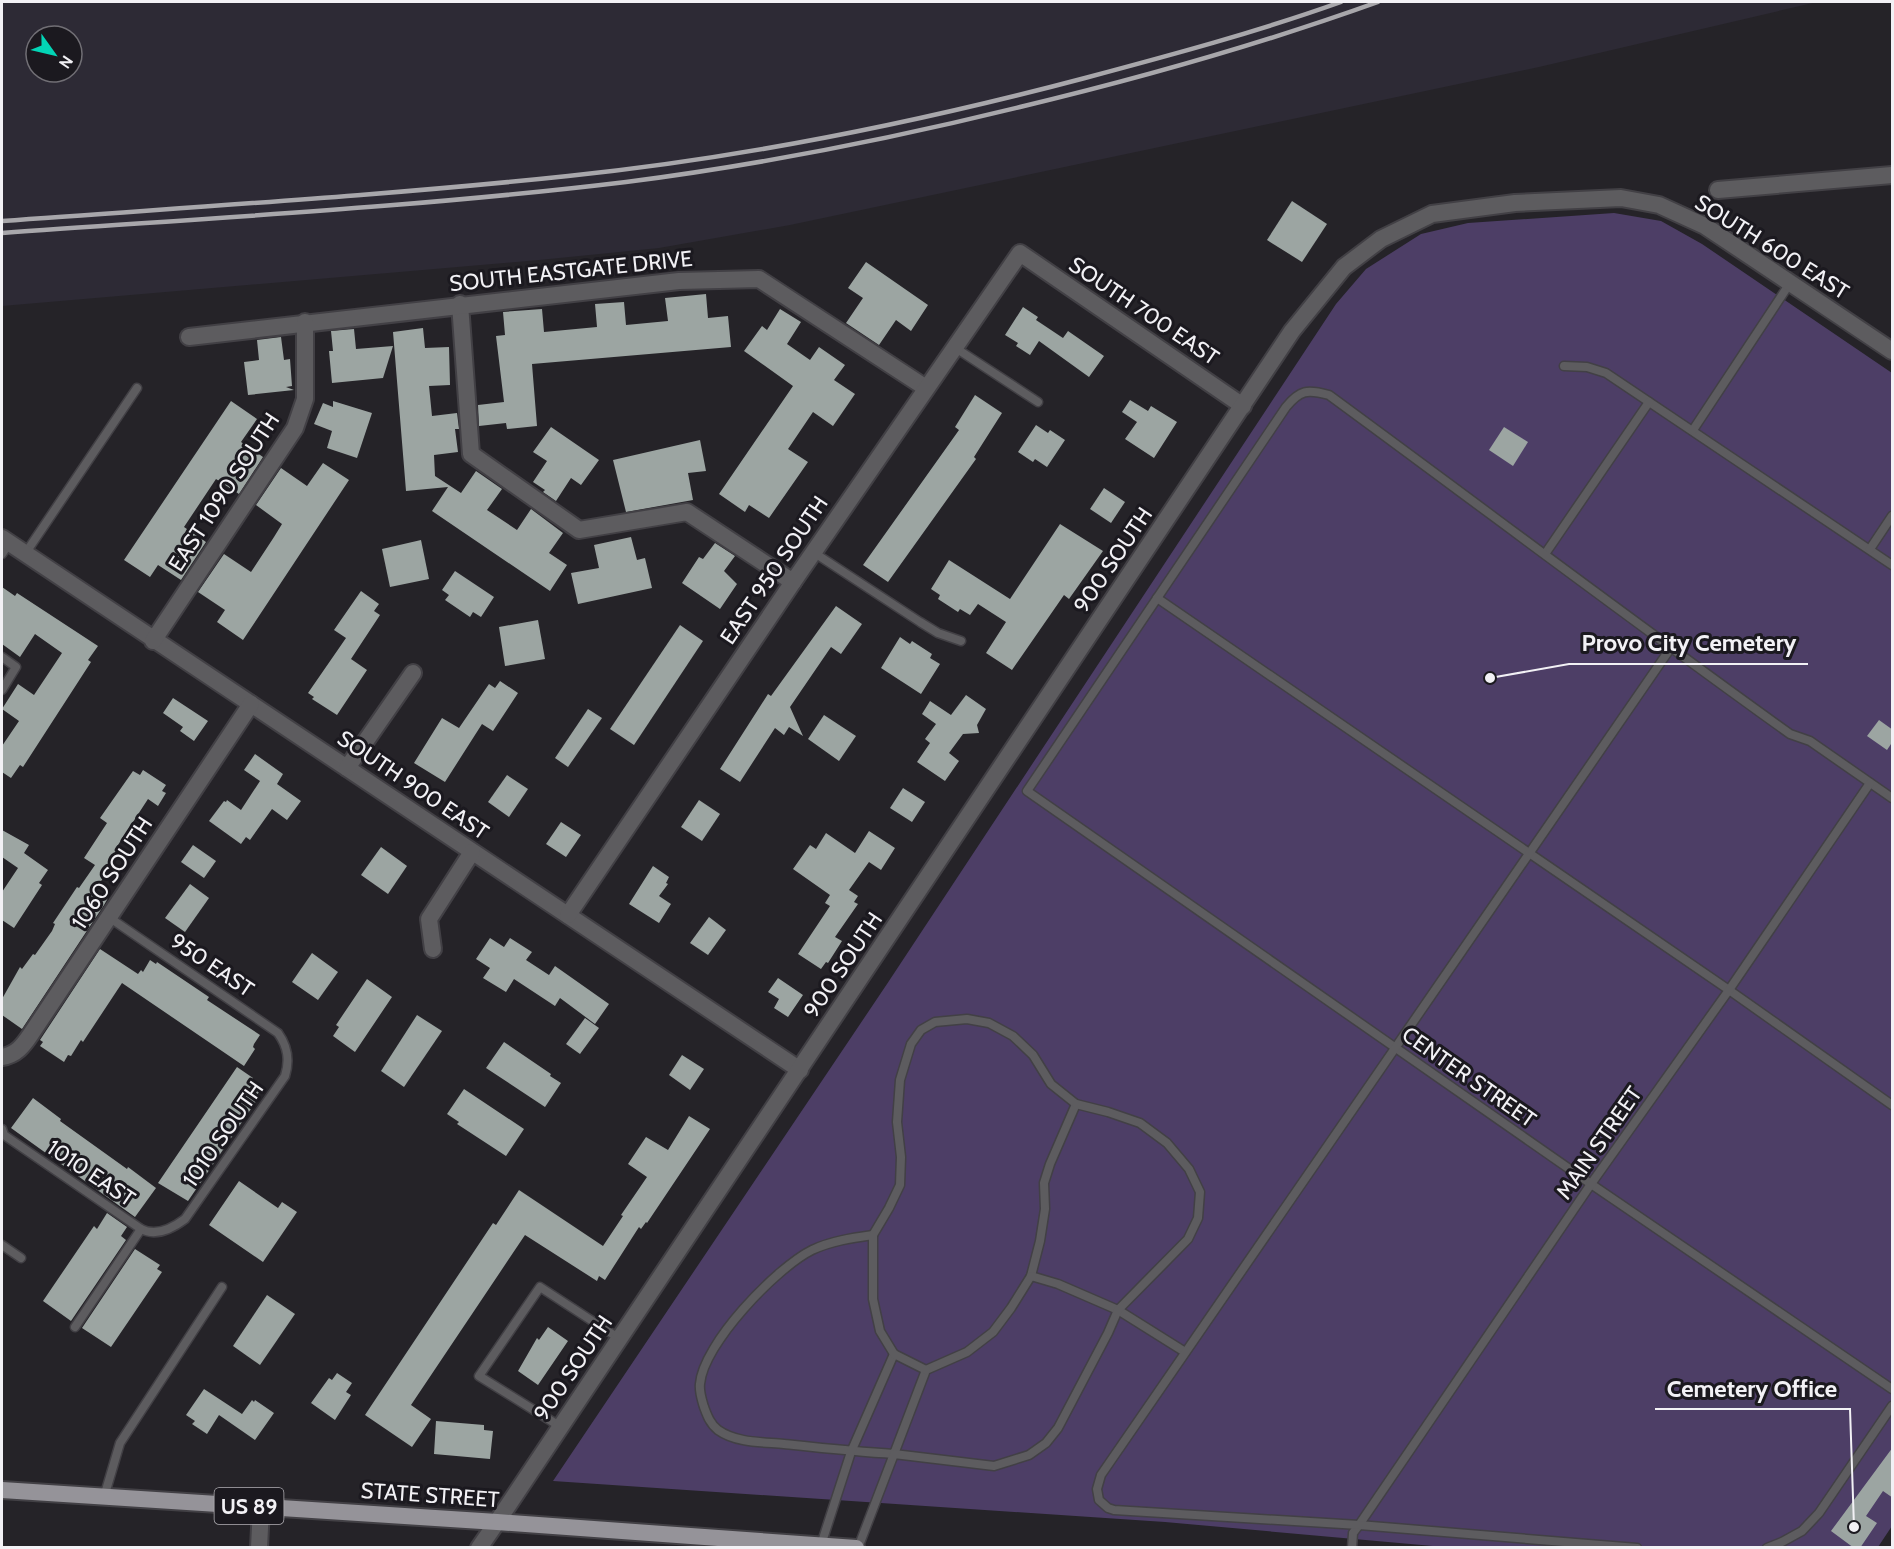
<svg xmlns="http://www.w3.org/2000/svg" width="1894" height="1549" viewBox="0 0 1894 1549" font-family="Cabin,sans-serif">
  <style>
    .built { fill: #2d2a35; fill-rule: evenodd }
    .green { fill: #4d3e66 }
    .building { fill: #9ca5a2 }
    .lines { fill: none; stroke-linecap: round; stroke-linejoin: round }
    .service-casing { stroke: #424045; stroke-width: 11 }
    .minor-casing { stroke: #424045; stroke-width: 20 }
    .tertiary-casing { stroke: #424045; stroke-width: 20 }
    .primary-casing { stroke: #424045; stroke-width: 20 }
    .service { stroke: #5d5c5f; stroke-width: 8 }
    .minor { stroke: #5d5c5f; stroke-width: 16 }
    .tertiary { stroke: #5d5c5f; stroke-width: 16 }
    .primary { stroke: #959399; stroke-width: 16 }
    .rail { stroke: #a8a7ab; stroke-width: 4.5 }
    .labels { text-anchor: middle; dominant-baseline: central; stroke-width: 6; stroke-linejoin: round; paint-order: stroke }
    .shield { fill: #1b191f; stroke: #b2b0b5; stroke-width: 1.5 }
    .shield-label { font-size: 21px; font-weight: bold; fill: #f2f1f5 }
    .street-label { font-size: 22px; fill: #f2f1f5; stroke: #1b191f }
    .leader { fill: none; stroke: #f2f1f5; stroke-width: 2 }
    .callout-dot { fill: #f2f1f5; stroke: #1b191f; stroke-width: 2 }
    .callout-label { font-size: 24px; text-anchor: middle; font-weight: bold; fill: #f2f1f5; stroke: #1b191f; stroke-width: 6; stroke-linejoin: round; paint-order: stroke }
  </style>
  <rect width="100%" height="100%" fill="#252328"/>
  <!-- built -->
  <path class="built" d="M2,2H1817L1539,67L790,225L659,248L539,260L2,306ZM36,36H72V72H36Z"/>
  <!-- green -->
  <polygon class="green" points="1614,213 1661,221 1702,244 1892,373 1892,1526 1878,1547 1444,1547 1165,1522 553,1481 887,984 1336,304 1366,269 1421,234 1468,223"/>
  <!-- building -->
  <g class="building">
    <polygon points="1292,201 1327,224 1302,262 1267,240"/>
    <polygon points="866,262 928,305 911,331 896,320 879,345 846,323 863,298 848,288"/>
    <polygon points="706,294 708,318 728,316 731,347 532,364 537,426 507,429 506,423 479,426 478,405 504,402 496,336 505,335 503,312 542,309 544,332 597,327 595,304 624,302 626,325 668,321 665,298"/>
    <polygon points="1023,307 1038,317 1036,320 1063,338 1068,331 1104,356 1089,377 1039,341 1030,355 1016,346 1018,343 1005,335"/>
    <polygon points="780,309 801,322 787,344 810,360 819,347 845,365 834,380 855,394 833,426 813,412 788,449 808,462 769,518 749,505 745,512 719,494 793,386 744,351 762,326 767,330"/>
    <polygon points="423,328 425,348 449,347 450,385 429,386 432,416 457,413 459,429 455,429 458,452 434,455 435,476 461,493 476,471 502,489 487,510 517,530 531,509 563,533 549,553 567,565 550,591 432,511 448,487 406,491 393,332"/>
    <polygon points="354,329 356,349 393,346 383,378 332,383 329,351 333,351 331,331"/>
    <polygon points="281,337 284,360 290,359 292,386 286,387 294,390 248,395 244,362 259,360 257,340"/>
    <polygon points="975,395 1002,413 974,457 976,459 888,582 863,565 959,430 955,427"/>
    <polygon points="1130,400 1148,411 1151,406 1177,422 1154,458 1125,439 1137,422 1122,412"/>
    <polygon points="231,401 257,419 241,442 263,457 239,494 216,479 184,527 206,542 181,580 158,565 150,577 124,560"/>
    <polygon points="333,401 372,413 357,458 327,448 332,431 314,424 323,403 333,407"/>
    <polygon points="1036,425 1048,433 1050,430 1065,440 1047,467 1035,459 1033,462 1018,452"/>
    <polygon points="551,427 599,460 581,485 571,478 556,501 543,492 545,490 533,482 547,461 533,452"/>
    <polygon points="1504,427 1528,442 1513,466 1489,450"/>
    <polygon points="700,440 706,471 688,473 693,500 626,512 613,460"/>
    <polygon points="323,463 349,480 243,640 217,622 225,610 198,592 224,554 251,572 274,537 282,524 256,505 281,468 307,486"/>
    <polygon points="1104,488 1125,502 1111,523 1090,509"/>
    <polygon points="1060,524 1103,551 1069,599 1064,595 1012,670 986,653 1006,622 978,604 970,615 960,609 958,612 938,599 940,595 931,589 949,560 1010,599"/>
    <polygon points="631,537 637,560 645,558 652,588 578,604 571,573 599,568 594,545"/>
    <polygon points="421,540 429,579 390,587 382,549"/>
    <polygon points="715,543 735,556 724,571 737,584 720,609 682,583 699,557 703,559"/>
    <polygon points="455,571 494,597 481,617 473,612 470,617 445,600 449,595 442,590"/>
    <polygon points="2,587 15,596 17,593 98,646 88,660 91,662 23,767 20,765 11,778 2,772 2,746 19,721 2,709 18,684 34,695 62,653 35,634 20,657 2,644"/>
    <polygon points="361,591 379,604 374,611 380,615 351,659 367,670 337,715 312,699 314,697 308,693 346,638 334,630"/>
    <polygon points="836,606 862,624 841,654 831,647 790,707 803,736 789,727 784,735 775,728 740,782 720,769 768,694 771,696"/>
    <polygon points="538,620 545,659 505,666 499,627"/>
    <polygon points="680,625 703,641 634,745 610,729"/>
    <polygon points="900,637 910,644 912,641 932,654 930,658 940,664 921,694 881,668"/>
    <polygon points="500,681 518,693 493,731 482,724 445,782 414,763 442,718 459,728 489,684 495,688"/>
    <polygon points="966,695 986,709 977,725 979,733 963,734 949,753 959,761 945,781 917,762 930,743 925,739 936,724 922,714 930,701 951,715"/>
    <polygon points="173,698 208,721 194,741 180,731 183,727 163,713"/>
    <polygon points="588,709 602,718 568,767 555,758"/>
    <polygon points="824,715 856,736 839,761 808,739"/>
    <polygon points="1879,720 1893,730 1893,741 1887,750 1867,736"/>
    <polygon points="255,754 283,774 277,784 301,801 287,820 272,809 250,840 246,837 241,844 209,821 224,801 226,802 227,800 241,810 260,781 244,770"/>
    <polygon points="143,770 166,785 162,791 166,793 158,806 148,799 116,848 119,850 116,855 118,856 95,890 108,898 104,905 22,1029 2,1015 2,999 20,967 22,969 33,954 35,955 52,931 55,924 53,923 77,887 79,888 95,865 84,858 107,823 100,818 133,771 140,775"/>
    <polygon points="507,775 528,789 509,817 488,802"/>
    <polygon points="903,788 925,802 912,822 890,808"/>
    <polygon points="699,800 720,814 702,841 681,827"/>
    <polygon points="561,822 581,835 566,857 546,844"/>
    <polygon points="2,830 29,845 24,853 48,870 39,883 42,885 14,928 2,920 2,892 18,868 2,857"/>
    <polygon points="869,831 895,848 881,870 869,862 849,890 858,896 854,902 858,904 835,937 842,941 828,963 826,962 821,969 798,954 830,906 825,903 830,895 793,869 810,845 816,849 826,833 855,853"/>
    <polygon points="193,845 216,861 204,878 181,862"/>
    <polygon points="381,847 407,866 388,894 361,875"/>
    <polygon points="653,866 669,877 666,883 668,884 659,896 671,904 659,923 629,904"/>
    <polygon points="190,884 209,898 185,932 165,918"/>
    <polygon points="709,917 726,930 708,955 690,943"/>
    <polygon points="490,938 504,947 510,938 532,952 526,960 549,975 555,966 609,1004 595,1024 560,998 555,1006 514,979 506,992 483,978 490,968 476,959"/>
    <polygon points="100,949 138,974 141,970 143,972 150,960 156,964 157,962 209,997 207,1000 260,1035 254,1044 253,1047 255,1049 244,1066 122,983 83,1042 81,1040 71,1056 68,1055 64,1062 40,1046 43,1042 40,1040"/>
    <polygon points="312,953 338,972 318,1000 292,982"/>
    <polygon points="778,978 803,995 788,1017 774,1008 779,999 768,992"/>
    <polygon points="367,979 392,997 355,1052 333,1036 339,1027 336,1025"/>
    <polygon points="417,1015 442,1031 404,1087 381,1071"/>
    <polygon points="585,1018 599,1028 580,1054 566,1044"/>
    <polygon points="504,1042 551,1074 550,1076 561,1083 545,1107 486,1068"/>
    <polygon points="682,1055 704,1069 690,1090 669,1075"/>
    <polygon points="237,1067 253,1078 251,1082 261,1089 257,1095 259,1097 188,1201 158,1183"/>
    <polygon points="464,1089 524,1129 506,1156 457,1124 459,1122 447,1114"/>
    <polygon points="33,1098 61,1119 60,1121 127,1169 128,1167 156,1188 135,1217 11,1128"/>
    <polygon points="689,1116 710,1129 647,1223 646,1222 641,1229 639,1227 605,1280 599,1276 597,1281 525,1235 411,1405 431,1419 412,1447 365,1415 493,1223 496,1225 519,1190 603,1246 623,1216 621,1215 647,1177 628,1164 646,1137 668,1150"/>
    <polygon points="239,1181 278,1208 282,1202 297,1212 263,1262 209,1225"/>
    <polygon points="107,1213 127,1227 121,1236 126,1240 71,1321 43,1301 94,1226 97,1229"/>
    <polygon points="135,1249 160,1265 157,1269 162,1272 111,1347 82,1328"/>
    <polygon points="267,1295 295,1314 260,1365 233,1346"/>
    <polygon points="548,1327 568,1341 538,1385 518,1371 537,1338 539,1340"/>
    <polygon points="337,1373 352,1383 346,1392 351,1395 335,1420 311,1403 329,1378 332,1380"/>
    <polygon points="204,1389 242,1414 252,1400 254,1402 255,1400 274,1413 255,1440 219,1415 207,1434 192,1424 195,1421 186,1415"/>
    <polygon points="436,1421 484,1425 484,1430 493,1431 490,1459 434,1454"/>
    <polygon points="1893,1447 1893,1498 1883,1491 1866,1516 1877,1523 1860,1548 1854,1548 1831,1531"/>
  </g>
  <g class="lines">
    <!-- service casing -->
    <g class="service-casing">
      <g id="service">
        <polyline points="954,347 1038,402"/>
        <polyline points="1564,366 1587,367 1606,373 1892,565"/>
        <polyline points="1693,430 1790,283"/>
        <polyline points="1870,549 1892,516"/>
        <polyline points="813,552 920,622 938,633 961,641"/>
        <polyline points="2,554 9,543"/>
        <polyline points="25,554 137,388"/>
        <polyline points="1545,554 1649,402"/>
        <polyline points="1157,598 1729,990 1892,1105"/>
        <polyline points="2,657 16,667 2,690"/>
        <path d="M1892,798L1810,741L1790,734C1635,623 1483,508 1329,395C1307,389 1300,390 1286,407L1027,791L1591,1184L1892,1389"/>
        <path d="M2,1129L4,1135L141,1229C156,1237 173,1228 185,1219L285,1076C290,1060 288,1047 278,1033L110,918"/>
        <path d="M873,1235C852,1238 831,1241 812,1250C776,1268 703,1344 700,1384C699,1392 702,1400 704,1407C707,1415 710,1424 718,1430C736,1443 763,1442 784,1444C821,1448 857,1452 894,1454L926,1370L967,1352L993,1332L1011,1308L1031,1276L1040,1241L1045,1209L1044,1183L1050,1164L1076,1104"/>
        <polyline points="2,1245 21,1258"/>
        <polyline points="1031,1276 1058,1284 1118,1310 1185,1352"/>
        <polyline points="75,1327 141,1229"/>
        <polyline points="561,1427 479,1376 540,1287 620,1339"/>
        <polyline points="104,1497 120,1443 222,1287"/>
        <polyline points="821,1545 851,1452 894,1354"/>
        <polyline points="858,1548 894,1454 994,1466 1029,1455 1046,1443 1058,1428 1108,1333 1118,1310 1188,1239 1198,1218 1200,1192 1189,1169 1167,1143 1140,1123 1108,1112 1076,1104 1051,1084 1033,1055 1013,1036 989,1023 967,1019 935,1022 921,1030 911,1044 900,1080 897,1122 901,1157 900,1185 889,1208 873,1235 873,1299 880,1331 894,1354 926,1370"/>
        <polyline points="1352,1548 1353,1533 1359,1525 1591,1184 1729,990 1870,783"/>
        <polyline points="1637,1548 1359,1525 1114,1510 1108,1508 1099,1500 1097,1489 1101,1475 1670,649"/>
        <polyline points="1767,1548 1782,1542 1802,1531 1819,1513 1892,1406"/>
      </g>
    </g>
    <!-- minor casing -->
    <g class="minor-casing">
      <g id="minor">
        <polyline points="1718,190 1892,175"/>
        <polyline points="460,304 471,454 579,530 687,512 793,582"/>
        <polyline points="189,337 679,281 759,279 926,388"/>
        <polyline points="2,538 800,1070"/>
        <polyline points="153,641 295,428 305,399 305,322"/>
        <polyline points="347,768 413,673"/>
        <polyline points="568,915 793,582 1020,253 1243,406"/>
        <polyline points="433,949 429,919 472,852"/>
        <path d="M2,1057C16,1055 23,1046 31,1034L251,704"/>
        <polyline points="259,1548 261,1507"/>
        <polyline points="479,1548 497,1522"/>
      </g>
    </g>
    <!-- tertiary casing -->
    <g class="tertiary-casing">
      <polyline id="tertiary" points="497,1522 1292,331 1344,267 1381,239 1432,214 1515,203 1621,198 1659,205 1705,226 1892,351"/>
    </g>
    <!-- primary casing -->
    <g class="primary-casing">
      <polyline id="primary" points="2,1490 497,1522 856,1548"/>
    </g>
    <!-- service -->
    <use href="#service" class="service"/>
    <!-- minor -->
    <use href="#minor" class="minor"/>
    <!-- tertiary -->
    <use href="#tertiary" class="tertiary"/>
    <!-- primary -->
    <use href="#primary" class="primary"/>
    <!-- rail -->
    <g class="rail">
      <path d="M2,221C190,207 380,196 568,176C743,158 915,123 1085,78C1171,55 1257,32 1341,2"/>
      <path d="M2,233C210,218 419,207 626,182C759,165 890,139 1020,107C1141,78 1261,44 1378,2"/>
    </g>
  </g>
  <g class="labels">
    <!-- shield labels -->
    <rect class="shield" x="214.5" y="1488" width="69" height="36" rx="4.5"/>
    <g class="shield-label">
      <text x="249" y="1506">US 89</text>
    </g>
    <!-- street labels -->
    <g class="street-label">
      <text transform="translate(1772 247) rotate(32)">SOUTH 600 EAST</text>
      <text transform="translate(571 271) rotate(-6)">SOUTH EASTGATE DRIVE</text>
      <text transform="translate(1144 311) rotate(34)">SOUTH 700 EAST</text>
      <text transform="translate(224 492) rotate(-57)">EAST 1090 SOUTH</text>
      <text transform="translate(1113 560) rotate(-56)">900 SOUTH</text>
      <text transform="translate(774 570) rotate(-56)">EAST 950 SOUTH</text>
      <text transform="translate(413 785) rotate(34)">SOUTH 900 EAST</text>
      <text transform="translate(112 873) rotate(-57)">1060 SOUTH</text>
      <text transform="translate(212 965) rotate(34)">950 EAST</text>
      <text transform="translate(843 965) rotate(-56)">900 SOUTH</text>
      <text transform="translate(1469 1077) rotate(35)">CENTER STREET</text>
      <text transform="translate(223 1134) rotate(-55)">1010 SOUTH</text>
      <text transform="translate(1599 1143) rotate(-55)">MAIN STREET</text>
      <text transform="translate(91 1173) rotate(34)">1010 EAST</text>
      <text transform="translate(573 1368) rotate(-56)">900 SOUTH</text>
      <text transform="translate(430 1495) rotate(4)">STATE STREET</text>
    </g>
  </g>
  <!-- callouts -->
  <path class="leader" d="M1490 678L1569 664H1808M1854 1527L1850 1409H1655"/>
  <g class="callout-dot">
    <circle cx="1490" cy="678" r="6"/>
    <circle cx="1854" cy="1527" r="6"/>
  </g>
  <g class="callout-label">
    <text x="1689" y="651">Provo City Cemetery</text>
    <text x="1752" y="1397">Cemetery Office</text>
  </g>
  <!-- border -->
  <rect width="1894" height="1549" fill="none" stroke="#f2f1f5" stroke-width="6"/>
  <!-- north arrow -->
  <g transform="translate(54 54) rotate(124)"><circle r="28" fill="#1b191f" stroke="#716f75" stroke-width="1.5"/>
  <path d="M0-4.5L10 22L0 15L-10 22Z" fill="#03d5b6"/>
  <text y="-9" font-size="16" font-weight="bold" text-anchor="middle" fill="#f2f1f5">N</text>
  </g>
</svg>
